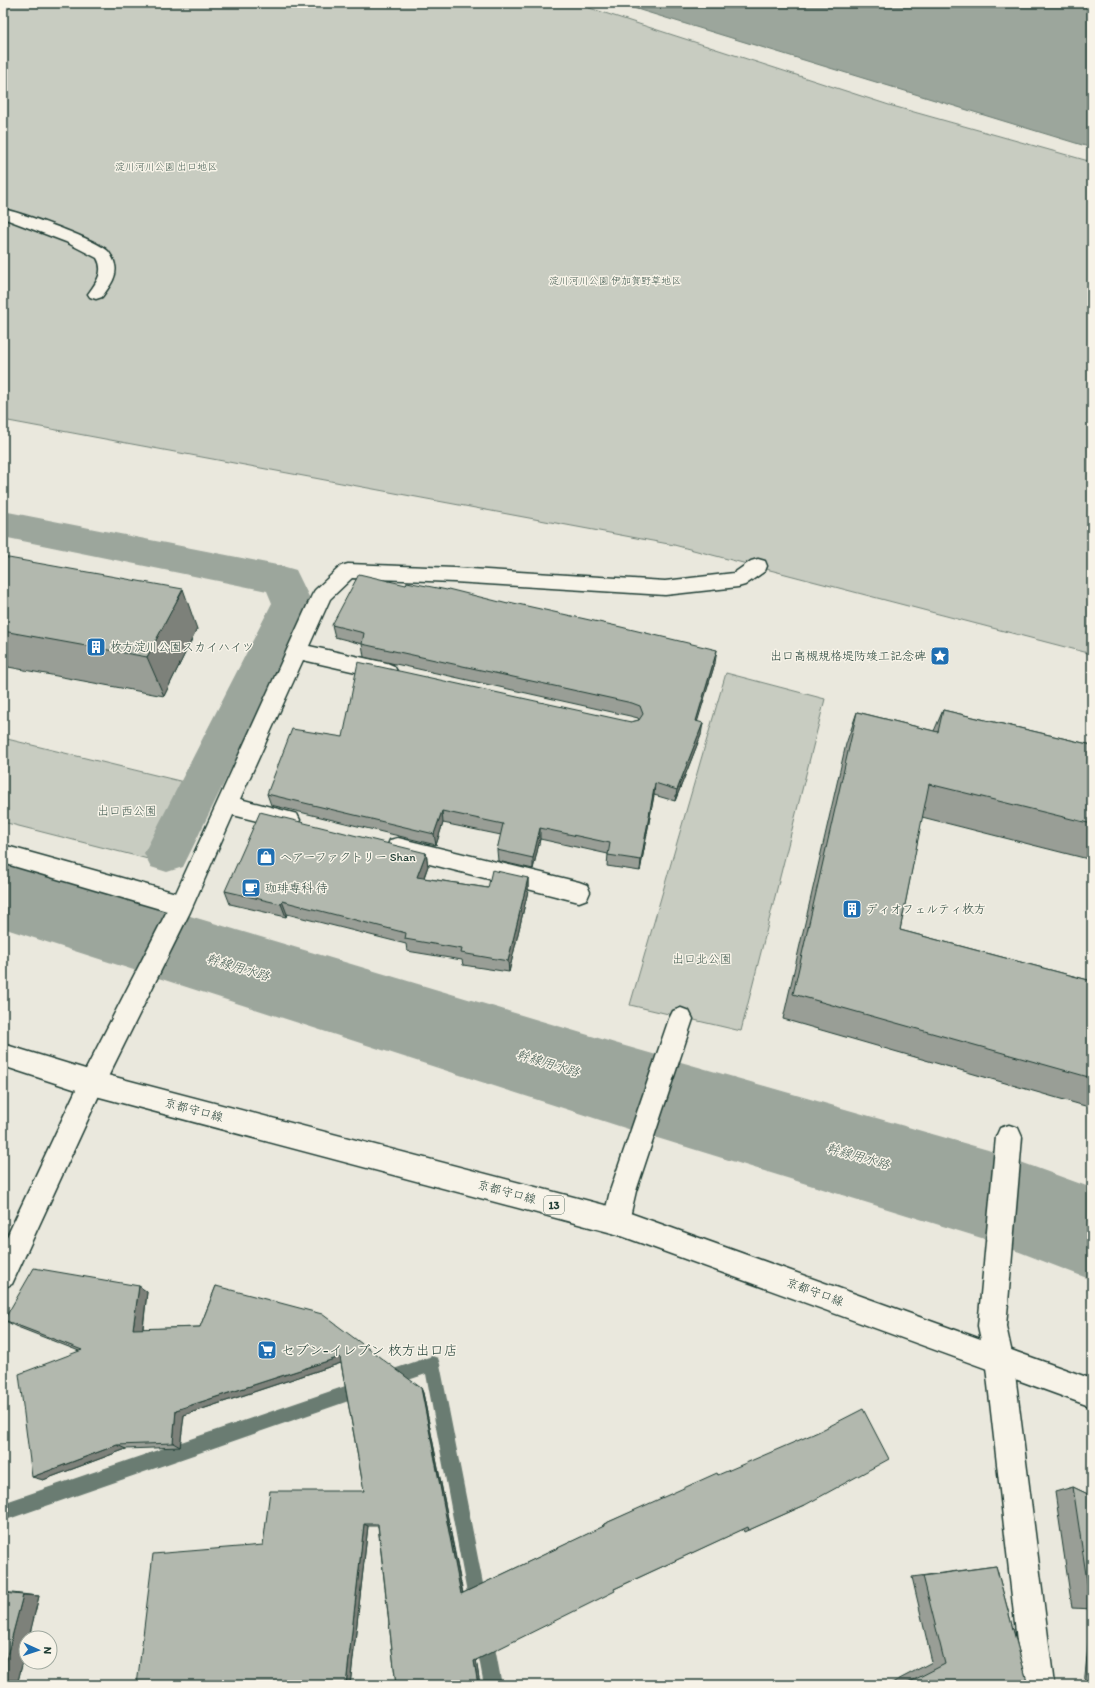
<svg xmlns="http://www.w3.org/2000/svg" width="1095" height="1688" viewBox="0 0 1095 1688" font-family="Itim,'Klee One',sans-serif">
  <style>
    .green { fill: #c8ccc1; stroke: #74847a }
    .water { fill: #9ca69c; stroke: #6a7c72 }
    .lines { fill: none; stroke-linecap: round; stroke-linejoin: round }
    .stream { fill: #6a7c72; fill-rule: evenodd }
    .canal { fill: #9ca69c; fill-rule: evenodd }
    .river { fill: #9ca69c; fill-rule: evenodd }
    .minor-casing { stroke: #1f3d34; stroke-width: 3 }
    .major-casing { stroke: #1f3d34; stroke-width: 3 }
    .minor { fill: #f7f3e8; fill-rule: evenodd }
    .major { fill: #f7f3e8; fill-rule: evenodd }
    .wall { fill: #999e96; stroke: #1f3d34 }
    .shaded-wall { fill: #7d817a; stroke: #1f3d34 }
    .building { fill: #b2b8ae; stroke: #1f3d34 }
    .labels { text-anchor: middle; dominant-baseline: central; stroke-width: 3; stroke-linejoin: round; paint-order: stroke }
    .far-park-label { font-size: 10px; fill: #415a50; stroke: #f7f3e8 }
    .shield { fill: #f7f3e8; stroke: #60746a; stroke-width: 1 }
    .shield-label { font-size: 11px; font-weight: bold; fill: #1f3d34 }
    .poi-label { font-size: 12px; fill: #1f3d34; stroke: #f7f3e8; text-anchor: start }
    .park-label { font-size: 12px; fill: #415a50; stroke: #f7f3e8 }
    .street-label { font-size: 12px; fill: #1f3d34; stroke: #f7f3e8 }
    .water-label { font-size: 13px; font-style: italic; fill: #445c53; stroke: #f7f3e8 }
    .near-poi-label { font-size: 14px; fill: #1f3d34; stroke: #f7f3e8; text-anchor: start }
  </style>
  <rect width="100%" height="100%" fill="#eae8dd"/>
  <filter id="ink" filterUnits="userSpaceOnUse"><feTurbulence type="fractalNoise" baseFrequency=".025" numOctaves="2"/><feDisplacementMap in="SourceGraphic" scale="8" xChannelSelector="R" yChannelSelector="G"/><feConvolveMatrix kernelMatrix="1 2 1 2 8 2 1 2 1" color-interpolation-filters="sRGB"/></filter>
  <g filter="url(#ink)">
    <!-- green -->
    <g class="green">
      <polygon points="3,3 574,3 889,105 1092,162 1092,654 674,545 3,420"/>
      <polygon points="726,673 825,699 741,1031 630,1005"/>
      <polygon points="3,738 188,783 148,859 3,822"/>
    </g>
    <!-- water -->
    <polygon class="water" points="617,3 1092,3 1092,148"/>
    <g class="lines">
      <!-- stream -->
      <g class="stream">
        <polygon points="131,912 136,914 138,918 131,936 126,938 121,936 119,932 126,914"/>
        <polygon points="432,1356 438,1358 440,1364 487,1604 484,1610 478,1613 472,1610 469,1604 426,1374 385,1388 379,1386 377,1380 379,1374"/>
        <polygon points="363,1380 369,1382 371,1388 369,1394 363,1396 3,1521 3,1503"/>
        <polygon points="484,1628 490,1631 493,1637 502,1685 484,1685 475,1637 478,1631"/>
      </g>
      <!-- canal -->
      <polygon class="canal" points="3,511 282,566 296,570 312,603 183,867 167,872 151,867 144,853 272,603 267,591 3,537"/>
      <!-- river -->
      <polygon class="river" points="3,860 625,1046 988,1150 1092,1188 1092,1280 988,1240 625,1128 3,928"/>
      <!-- minor casing -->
      <g class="minor-casing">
        <g id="minor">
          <path d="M3,209C22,213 95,239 108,251C111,255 114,260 115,265C118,277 108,288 102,297L96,299L90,297L88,294C96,283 105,272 97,258L66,242L3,218Z"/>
          <polygon points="758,559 765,561 767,566 765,571 745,585 738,587 665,595 454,582 352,578 330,599 309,646 387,663 394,666 397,671 394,676 387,679 303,660 240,799 297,814 300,820 297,826 289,829 233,815 190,912 101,1091 12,1284 3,1288 3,1245 83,1075 167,911 3,863 3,845 176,893 312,595 315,590 341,566 348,564 454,568 665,581 734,573 751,561"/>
          <polygon points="398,838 579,882 587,885 590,892 587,899 579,902 398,856 390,854 387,847 390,840"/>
          <polygon points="681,1008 689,1011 693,1019 636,1191 629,1221 625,1230 616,1234 607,1230 603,1221 610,1191 669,1019 673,1011"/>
          <polygon points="1009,1125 1018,1128 1022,1137 1006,1326 1013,1358 1054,1685 1022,1685 985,1358 978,1326 996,1137 1000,1128"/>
        </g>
      </g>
      <!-- major casing -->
      <g class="major-casing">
        <polygon id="major" points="3,1044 92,1071 616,1208 1092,1379 1092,1407 616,1234 92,1095 3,1066"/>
      </g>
      <!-- minor -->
      <use href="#minor" class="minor"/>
      <!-- major -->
      <use href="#major" class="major"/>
    </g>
    <!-- wall -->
    <g class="wall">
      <polygon points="3,557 197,629 164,696 3,666"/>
      <polygon points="332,625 715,663 697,721 701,735 675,801 654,795 640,871 607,866 608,854 540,839 533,869 498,861 497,850 501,835 443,823 436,845 271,805 267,794 343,737 631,722 639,720 638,718 630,716 364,657 362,644 335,637"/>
      <polygon points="943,710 1092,745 1092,860 922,817 900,930 1092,981 1092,1108 783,1019 846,744 857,712 934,731"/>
      <polygon points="426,853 428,866 424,878 488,888 528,878 528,891 509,972 463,965 462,960 407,951 406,944 287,914 286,917 230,904 225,891"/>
      <polygon points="139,1286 147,1292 143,1329 200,1327 216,1286 421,1388 423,1393 463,1593 603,1527 602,1526 604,1524 718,1475 805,1505 744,1532 743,1529 614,1589 476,1660 480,1685 396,1685 378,1526 368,1526 350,1685 137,1685 263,1545 364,1491 341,1363 184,1415 180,1447 126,1449 43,1480 79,1351 15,1326 4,1320"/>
      <polygon points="1073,1487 1092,1496 1092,1685 1084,1685 1092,1609 1072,1608 1055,1492"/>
      <polygon points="996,1566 1028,1685 888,1685 932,1662 912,1577"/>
      <polygon points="3,1592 39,1596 17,1685 3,1685"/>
    </g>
    <!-- shaded-wall -->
    <g class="shaded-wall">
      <polygon points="183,589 197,629 164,696 147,657"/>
      <polygon points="717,650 715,663 694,733 696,721"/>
      <polygon points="703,723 701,735 675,801 677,790"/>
      <polygon points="655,783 654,795 640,871 641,860"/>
      <polygon points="442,811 443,823 436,845 434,834"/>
      <polygon points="540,828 540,839 533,869 533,858"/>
      <polygon points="426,853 428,866 419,890 417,877"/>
      <polygon points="528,878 528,891 509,972 508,961"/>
      <polygon points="282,901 287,914 286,917 281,904"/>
      <polygon points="139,1286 147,1292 142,1335 133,1329"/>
      <polygon points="340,1357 344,1362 184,1415 180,1447 173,1443 176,1410"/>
      <polygon points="421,1388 423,1393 463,1595 461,1594"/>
      <polygon points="117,1445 126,1449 43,1480 32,1477"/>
      <polygon points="364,1524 368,1526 350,1685 346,1685"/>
      <polygon points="23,1595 39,1596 29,1638 26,1638 26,1649 17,1685 3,1685 3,1671"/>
      <polygon points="476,1659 480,1685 478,1685 474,1661"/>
    </g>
    <!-- building -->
    <g class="building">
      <polygon points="3,557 183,589 147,657 3,631"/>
      <polygon points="359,574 406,585 407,582 447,590 448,589 508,604 509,602 621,627 717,650 696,721 703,723 677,790 655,783 641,860 608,855 610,843 540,828 533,858 497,850 503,824 442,811 434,834 267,794 292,729 343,737 358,662 631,722 639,720 643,714 640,706 632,703 362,644 364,633 332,625"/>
      <polygon points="943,710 1092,745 1092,824 929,784 900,930 1092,981 1092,1078 793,994 857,712 938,732"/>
      <polygon points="260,812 426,853 417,877 488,888 492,870 528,878 508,961 461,953 462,949 405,939 406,933 282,901 281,904 225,891"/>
      <polygon points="34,1268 139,1286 133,1329 200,1327 216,1286 322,1314 421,1388 461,1594 604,1526 604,1524 717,1473 718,1475 818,1432 863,1409 889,1459 805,1505 749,1530 748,1527 614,1589 615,1591 474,1661 478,1685 396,1685 378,1524 364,1524 346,1685 137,1685 153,1554 263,1545 270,1491 364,1491 340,1357 176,1410 173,1443 117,1445 32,1477 19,1374 82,1350 4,1320"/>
      <polygon points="1073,1487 1092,1496 1092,1608 1091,1608"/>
      <polygon points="996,1566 1028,1685 904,1685 945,1664 923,1576"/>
      <polygon points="3,1593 23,1595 3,1671"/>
    </g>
  </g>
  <!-- icons -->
  <defs>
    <g id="building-square" transform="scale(1)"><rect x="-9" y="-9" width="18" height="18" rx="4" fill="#1f6fb2" stroke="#f7f3e8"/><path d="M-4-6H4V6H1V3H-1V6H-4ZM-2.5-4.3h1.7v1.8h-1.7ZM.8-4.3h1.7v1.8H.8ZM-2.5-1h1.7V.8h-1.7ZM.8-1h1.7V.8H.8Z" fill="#fff"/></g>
    <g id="sight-square" transform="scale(1)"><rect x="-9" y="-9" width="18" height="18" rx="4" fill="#1f6fb2" stroke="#f7f3e8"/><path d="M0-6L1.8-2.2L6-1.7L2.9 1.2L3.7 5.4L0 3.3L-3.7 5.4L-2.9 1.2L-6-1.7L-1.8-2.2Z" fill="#fff"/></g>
    <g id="shop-square" transform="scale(1)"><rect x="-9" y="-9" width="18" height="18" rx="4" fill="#1f6fb2" stroke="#f7f3e8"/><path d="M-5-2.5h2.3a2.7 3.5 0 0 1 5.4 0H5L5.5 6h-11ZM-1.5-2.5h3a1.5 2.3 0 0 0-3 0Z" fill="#fff"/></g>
    <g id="cafe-square" transform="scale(1)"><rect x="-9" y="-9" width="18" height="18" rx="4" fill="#1f6fb2" stroke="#f7f3e8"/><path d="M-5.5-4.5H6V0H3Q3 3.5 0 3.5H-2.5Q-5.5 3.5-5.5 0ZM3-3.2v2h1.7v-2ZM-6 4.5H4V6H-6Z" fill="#fff"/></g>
    <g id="supermarket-square" transform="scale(1)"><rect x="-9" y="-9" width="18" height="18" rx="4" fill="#1f6fb2" stroke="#f7f3e8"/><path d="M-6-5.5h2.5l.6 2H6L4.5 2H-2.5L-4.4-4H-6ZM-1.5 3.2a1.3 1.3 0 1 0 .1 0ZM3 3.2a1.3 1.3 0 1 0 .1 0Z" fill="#fff"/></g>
  </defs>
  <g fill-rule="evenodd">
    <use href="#building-square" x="96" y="647"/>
    <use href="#sight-square" x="940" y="656"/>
    <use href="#shop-square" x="266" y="857"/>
    <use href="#cafe-square" x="251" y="888"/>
    <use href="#building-square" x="852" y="909"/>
    <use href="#supermarket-square" x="267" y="1350"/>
  </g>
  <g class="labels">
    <!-- far-park labels -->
    <g class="far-park-label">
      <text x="166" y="166">淀川河川公園 出口地区</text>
      <text x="615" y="280">淀川河川公園 伊加賀野草地区</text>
    </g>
    <!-- shield labels -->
    <rect class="shield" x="544" y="1196" width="20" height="18" rx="3"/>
    <g class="shield-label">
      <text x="554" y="1205">13</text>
    </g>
    <!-- poi labels -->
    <g class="poi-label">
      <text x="110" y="647">枚方淀川公園スカイハイツ</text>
      <text x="926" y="656" text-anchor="end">出口高槻規格堤防竣工記念碑</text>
      <text x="280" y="857">ヘアーファクトリー Shan</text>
      <text x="265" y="888">珈琲専科 待</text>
      <text x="866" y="909">ディオフェルティ枚方</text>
    </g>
    <!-- park labels -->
    <g class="park-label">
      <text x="127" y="811">出口西公園</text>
      <text x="702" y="959">出口北公園</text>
    </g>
    <!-- street labels -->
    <g class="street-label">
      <text transform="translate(194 1110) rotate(15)">京都守口線</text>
      <text transform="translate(507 1192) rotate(15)">京都守口線</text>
      <text transform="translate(815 1292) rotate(20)">京都守口線</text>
    </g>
    <!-- water labels -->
    <g class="water-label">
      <text transform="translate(238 967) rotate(17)">幹線用水路</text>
      <text transform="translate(548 1063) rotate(17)">幹線用水路</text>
      <text transform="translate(858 1156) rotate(16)">幹線用水路</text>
    </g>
    <!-- near-poi labels -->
    <g class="near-poi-label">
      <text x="281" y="1350">セブン-イレブン 枚方出口店</text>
    </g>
  </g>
  <!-- margin -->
  <rect width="1095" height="1688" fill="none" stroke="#f7f3e8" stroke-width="16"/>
  <rect x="8" y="8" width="1079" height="1672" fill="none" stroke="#1f3d34" stroke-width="1.5" filter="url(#ink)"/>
  <!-- north arrow -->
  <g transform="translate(38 1650) rotate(93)"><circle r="19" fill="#f7f3e8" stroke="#a1aaa0"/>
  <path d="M0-3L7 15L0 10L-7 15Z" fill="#1f6fb2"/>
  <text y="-6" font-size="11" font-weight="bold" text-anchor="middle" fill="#1f3d34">N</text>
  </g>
</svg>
